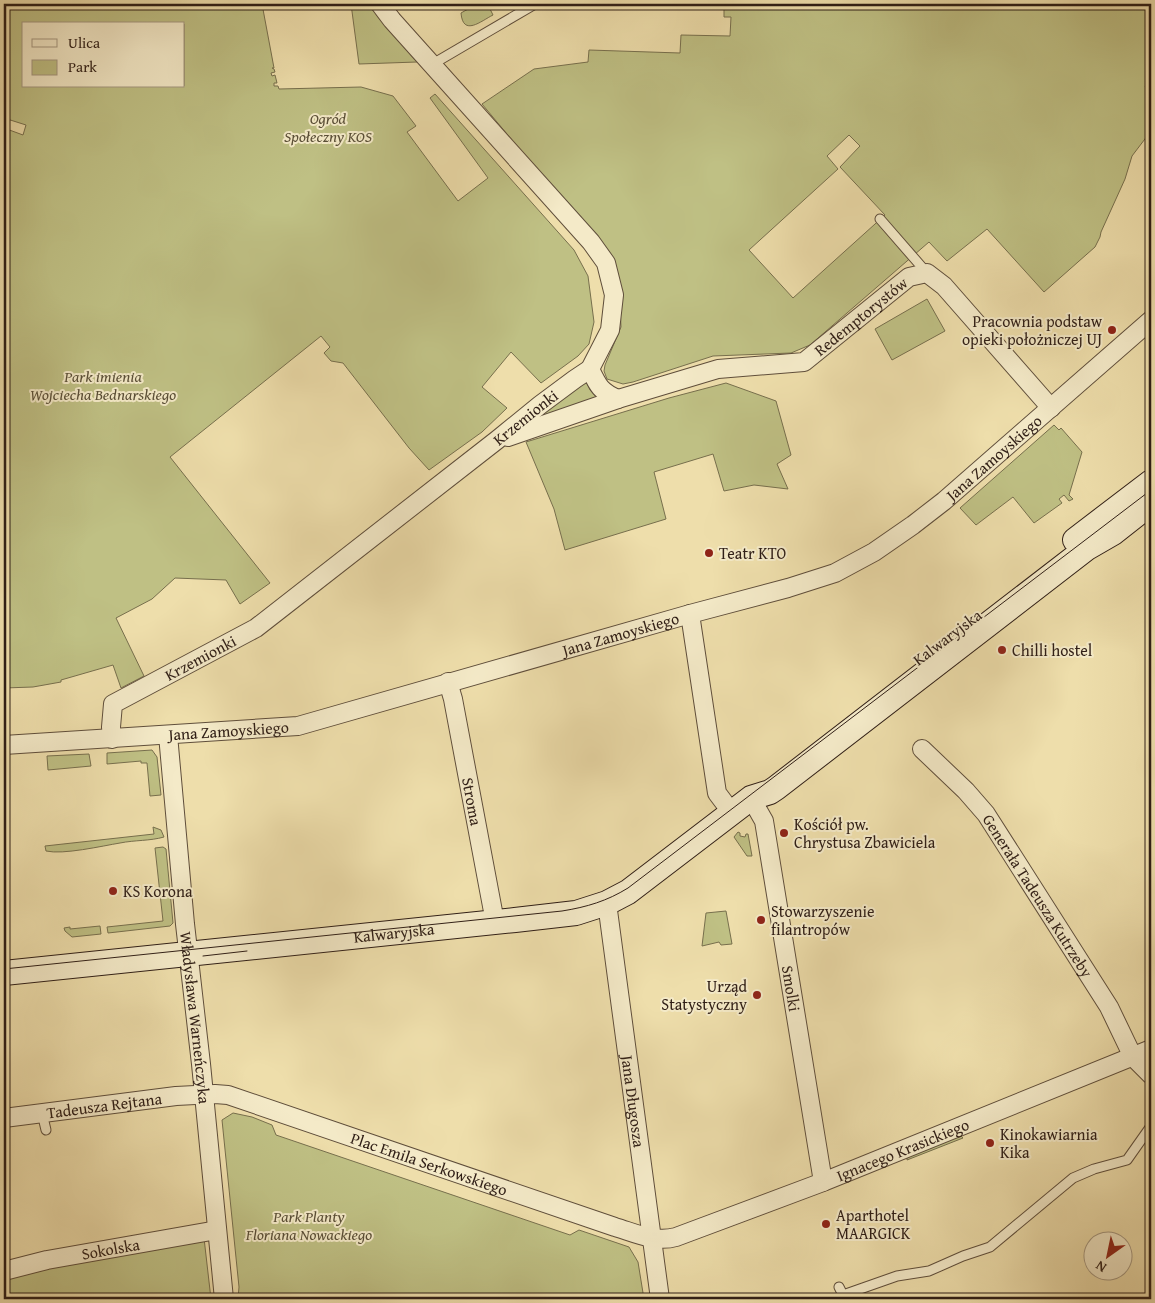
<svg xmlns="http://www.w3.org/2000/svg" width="1155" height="1303" viewBox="0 0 1155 1303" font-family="'Gentium Book Plus',serif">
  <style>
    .green { fill: #bfc084; stroke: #776f4d; fill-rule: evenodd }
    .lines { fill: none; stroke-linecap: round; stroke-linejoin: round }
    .lane-casing { stroke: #5f4e3b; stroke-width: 11 }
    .street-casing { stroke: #5f4e3b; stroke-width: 20 }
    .secondary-casing { stroke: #2f1e16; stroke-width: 26 }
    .lane { stroke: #f4eac8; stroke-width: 9 }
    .street { stroke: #f4eac8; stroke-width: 18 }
    .secondary { stroke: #f4eac8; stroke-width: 24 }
    .tram { stroke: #2f1e16; stroke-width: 1 }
    .poi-dot { fill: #8f2418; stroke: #f4eac8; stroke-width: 2 }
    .labels { text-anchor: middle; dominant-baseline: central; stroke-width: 4; stroke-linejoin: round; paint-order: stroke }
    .park-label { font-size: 16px; font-style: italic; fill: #5a4f37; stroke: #f4eac8 }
    .street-label { font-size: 16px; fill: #2f1e16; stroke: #f4eac8 }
    .poi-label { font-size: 16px; fill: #2f1e16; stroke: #f4eac8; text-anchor: start }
  </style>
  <rect width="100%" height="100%" fill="#eedeab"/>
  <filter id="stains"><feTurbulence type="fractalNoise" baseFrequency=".004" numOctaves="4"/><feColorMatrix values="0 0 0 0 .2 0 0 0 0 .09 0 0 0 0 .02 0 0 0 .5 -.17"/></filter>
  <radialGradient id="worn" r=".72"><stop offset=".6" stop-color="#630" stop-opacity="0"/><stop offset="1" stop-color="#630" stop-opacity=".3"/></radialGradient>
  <!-- green -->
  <g class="green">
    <path d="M4,4H262L274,68H272L274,69L275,72L271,73L272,76L275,75L277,83H274V86H278L279,89L361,87L393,96L416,126L407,132L458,201L488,178L430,98L435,94L574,250L588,276L594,322L589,344L578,356L541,383L511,352L482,387L507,408L482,432L429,470L409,448L343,363L331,361L324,353L330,347L321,336L170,457L270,583L240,604L226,580L175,578L152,599L116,618L144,676L121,688L113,665L61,680V682L33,687L4,688V128L23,135L26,125L4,118ZM24,24H184V86H24Z"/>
    <polygon points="351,4 371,4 377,16 417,62 359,64"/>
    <path d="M477,4H498L490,9L493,15C481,21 463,37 461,13Z"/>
    <path d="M724,4H1151V78L1145,87L1151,92V131L1132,156L1125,179L1101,232L1100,237L1095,247L1044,292L987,229L947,261L929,242L810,345L791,353L713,356L633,382L623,384L607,379L604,371L605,365L621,327L619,284L611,259L482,104L534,69L588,62L589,50L680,53L681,35L730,36L731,17H724ZM849,135L860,146L840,167L885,215L793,298L749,250L838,169L827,156Z"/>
    <polygon points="927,299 945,331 892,360 875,329"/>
    <polygon points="585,379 590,390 600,401 533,422"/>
    <polygon points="726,383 776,401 791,455 777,464 788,489 754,485 724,491 713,454 654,472 666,519 565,550 554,509 526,442 669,398"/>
    <polygon points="1054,425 1059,430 1061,428 1082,452 1069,495 1073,499 1069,501 1064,495 1059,499 1062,503 1034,523 1013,497 976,525 960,508"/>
    <polygon points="152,750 157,757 161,795 150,796 147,763 141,763 141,761 107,764 107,753"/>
    <polygon points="89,754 91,766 48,770 47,756"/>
    <path d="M153,827L161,830L164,837C150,841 135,840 120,843C102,846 63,855 46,851L45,846L154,834Z"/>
    <polygon points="738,832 740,833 740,836 745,837 746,834 748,834 752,856 747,856 734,837"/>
    <polygon points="163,847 166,849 173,923 170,926 108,933 107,927 163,921 155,848"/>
    <polygon points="726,911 732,944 721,945 719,942 702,946 706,913"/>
    <polygon points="100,926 101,934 72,937 65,931 64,928 70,927 70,929"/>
    <polygon points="233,1113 252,1117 272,1125 276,1135 570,1235 579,1230 629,1247 638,1262 644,1299 238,1299 239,1287 222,1120"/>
    <polygon points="960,1135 963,1138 907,1160 907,1156"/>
    <polygon points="204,1238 211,1299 4,1299 4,1277"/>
  </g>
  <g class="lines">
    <!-- lane casing -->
    <g class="lane-casing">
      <g id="lane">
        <polyline points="431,65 535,4"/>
        <polyline points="880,219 927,273"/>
        <polyline points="42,1113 46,1130"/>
        <polyline points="839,1287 843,1295 897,1276 929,1271 963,1256 990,1247 1073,1178 1094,1169 1127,1160 1151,1126"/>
      </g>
    </g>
    <!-- street casing -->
    <g class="street-casing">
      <g id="street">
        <path d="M590,369C598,386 601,392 618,399"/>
        <path id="s1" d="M508,437L618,399L718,369L804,362L909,277L927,273L944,286L1051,408"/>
        <polyline points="690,614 717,793 732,813"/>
        <path id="s2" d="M448,682L453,699L495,922"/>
        <path id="s3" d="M168,735L185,924L201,1064L224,1299"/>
        <path id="s4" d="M112,739L111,727L113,704L256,628L497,440L540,405L575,379L590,369L610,330L614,295L606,263L591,242L392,20L380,4"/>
        <path id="s5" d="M4,745L298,726L690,614L788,588L835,573L874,552L913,525L944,501L1151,320"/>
        <path id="s6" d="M922,749L966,791L986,814L1109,1007L1133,1057L1151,1075"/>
        <path id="s7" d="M751,798L764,821L823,1182"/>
        <path id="s8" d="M607,903L660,1299"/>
        <path id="s9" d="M4,1118L176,1096L215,1094L228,1095L615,1227C635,1233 655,1243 676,1237L823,1182L1151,1049"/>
        <path id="s10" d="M4,1271L47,1260L217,1230"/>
      </g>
    </g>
    <!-- secondary casing -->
    <g class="secondary-casing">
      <g id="secondary">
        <polyline points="1075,540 1151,482"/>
        <path id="s11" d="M4,973L515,920L576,913L607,903L628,892L751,798L770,792L776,788L1087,548L1113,533L1151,503"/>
      </g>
    </g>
    <!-- lane -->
    <use href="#lane" class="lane"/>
    <!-- street -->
    <use href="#street" class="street"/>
    <!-- secondary -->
    <use href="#secondary" class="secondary"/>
    <!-- tram -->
    <g class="tram">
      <polyline points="203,956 247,951"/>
      <path d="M4,969L562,911C587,907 607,901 628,888L1151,490"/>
    </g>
  </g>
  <!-- markers -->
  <g class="poi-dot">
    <circle cx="1112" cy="330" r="5"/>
    <circle cx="709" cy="553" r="5"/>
    <circle cx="1002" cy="650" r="5"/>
    <circle cx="784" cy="833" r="5"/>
    <circle cx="113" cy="891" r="5"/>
    <circle cx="761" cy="920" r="5"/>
    <circle cx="757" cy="995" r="5"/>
    <circle cx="990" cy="1143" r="5"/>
    <circle cx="826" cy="1224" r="5"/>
  </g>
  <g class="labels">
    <!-- park labels -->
    <g class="park-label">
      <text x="328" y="118">Ogród<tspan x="328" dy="18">Społeczny KOS</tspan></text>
      <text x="103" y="376">Park imienia<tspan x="103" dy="18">Wojciecha Bednarskiego</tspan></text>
      <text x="309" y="1216">Park Planty<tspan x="309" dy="18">Floriana Nowackiego</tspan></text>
    </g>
    <!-- street labels -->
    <g class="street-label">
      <text stroke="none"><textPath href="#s1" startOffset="380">Redemptorystów</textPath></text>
      <text stroke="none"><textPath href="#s4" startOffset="539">Krzemionki</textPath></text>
      <text stroke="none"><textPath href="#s5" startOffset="1050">Jana Zamoyskiego</textPath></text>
      <text stroke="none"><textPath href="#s5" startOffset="630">Jana Zamoyskiego</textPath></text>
      <text transform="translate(947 637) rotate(-37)">Kalwaryjska</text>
      <text stroke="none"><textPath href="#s4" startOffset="134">Krzemionki</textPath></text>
      <text stroke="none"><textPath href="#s5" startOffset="225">Jana Zamoyskiego</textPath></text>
      <text stroke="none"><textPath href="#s2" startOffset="122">Stroma</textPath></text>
      <text stroke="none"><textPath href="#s6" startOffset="188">Generała Tadeusza Kutrzeby</textPath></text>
      <text stroke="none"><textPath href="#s11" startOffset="392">Kalwaryjska</textPath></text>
      <text stroke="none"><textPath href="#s7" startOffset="196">Smolki</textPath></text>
      <text stroke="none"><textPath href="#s3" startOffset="284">Władysława Warneńczyka</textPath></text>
      <text stroke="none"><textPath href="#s8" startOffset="200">Jana Długosza</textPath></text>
      <text stroke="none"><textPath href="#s9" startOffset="101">Tadeusza Rejtana</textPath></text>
      <text stroke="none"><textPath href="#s9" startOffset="940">Ignacego Krasickiego</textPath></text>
      <text stroke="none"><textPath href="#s9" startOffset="438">Plac Emila Serkowskiego</textPath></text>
      <text stroke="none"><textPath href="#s10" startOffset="109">Sokolska</textPath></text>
    </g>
    <!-- poi labels -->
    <g class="poi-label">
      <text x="1102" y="321" text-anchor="end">Pracownia podstaw<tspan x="1102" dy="18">opieki położniczej UJ</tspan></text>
      <text x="719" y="553">Teatr KTO</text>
      <text x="1012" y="650">Chilli hostel</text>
      <text x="794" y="824">Kościół pw.<tspan x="794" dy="18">Chrystusa Zbawiciela</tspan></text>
      <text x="123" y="891">KS Korona</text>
      <text x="771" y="911">Stowarzyszenie<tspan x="771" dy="18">filantropów</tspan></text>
      <text x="747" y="986" text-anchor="end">Urząd<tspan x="747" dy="18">Statystyczny</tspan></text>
      <text x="1000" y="1134">Kinokawiarnia<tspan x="1000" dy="18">Kika</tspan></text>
      <text x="836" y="1215">Aparthotel<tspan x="836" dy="18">MAARGICK</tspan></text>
    </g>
  </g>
  <!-- margin -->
  <rect width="1155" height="1303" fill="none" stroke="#eedeab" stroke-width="20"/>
  <rect x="5" y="5" width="1145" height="1293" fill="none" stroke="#2f1e16" stroke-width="2.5"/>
  <rect x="10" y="10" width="1135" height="1283" fill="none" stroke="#2f1e16"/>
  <!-- legend -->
  <rect x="22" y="22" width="162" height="65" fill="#f4eac8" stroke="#a59881"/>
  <rect x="32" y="39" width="25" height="8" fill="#f4eac8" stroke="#a59881"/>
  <text x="68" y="48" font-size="15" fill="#2f1e16">Ulica</text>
  <rect x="32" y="60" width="25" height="15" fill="#bfc084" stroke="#a59881"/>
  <text x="68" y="72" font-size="15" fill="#2f1e16">Park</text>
  <!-- north arrow -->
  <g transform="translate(1108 1256) rotate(213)"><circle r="24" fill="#f4eac8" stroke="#a59881"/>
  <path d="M0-4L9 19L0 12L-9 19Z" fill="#8f2418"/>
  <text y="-8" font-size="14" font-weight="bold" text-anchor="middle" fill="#2f1e16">N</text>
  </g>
  <rect width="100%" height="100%" filter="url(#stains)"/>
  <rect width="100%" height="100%" fill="url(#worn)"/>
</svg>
